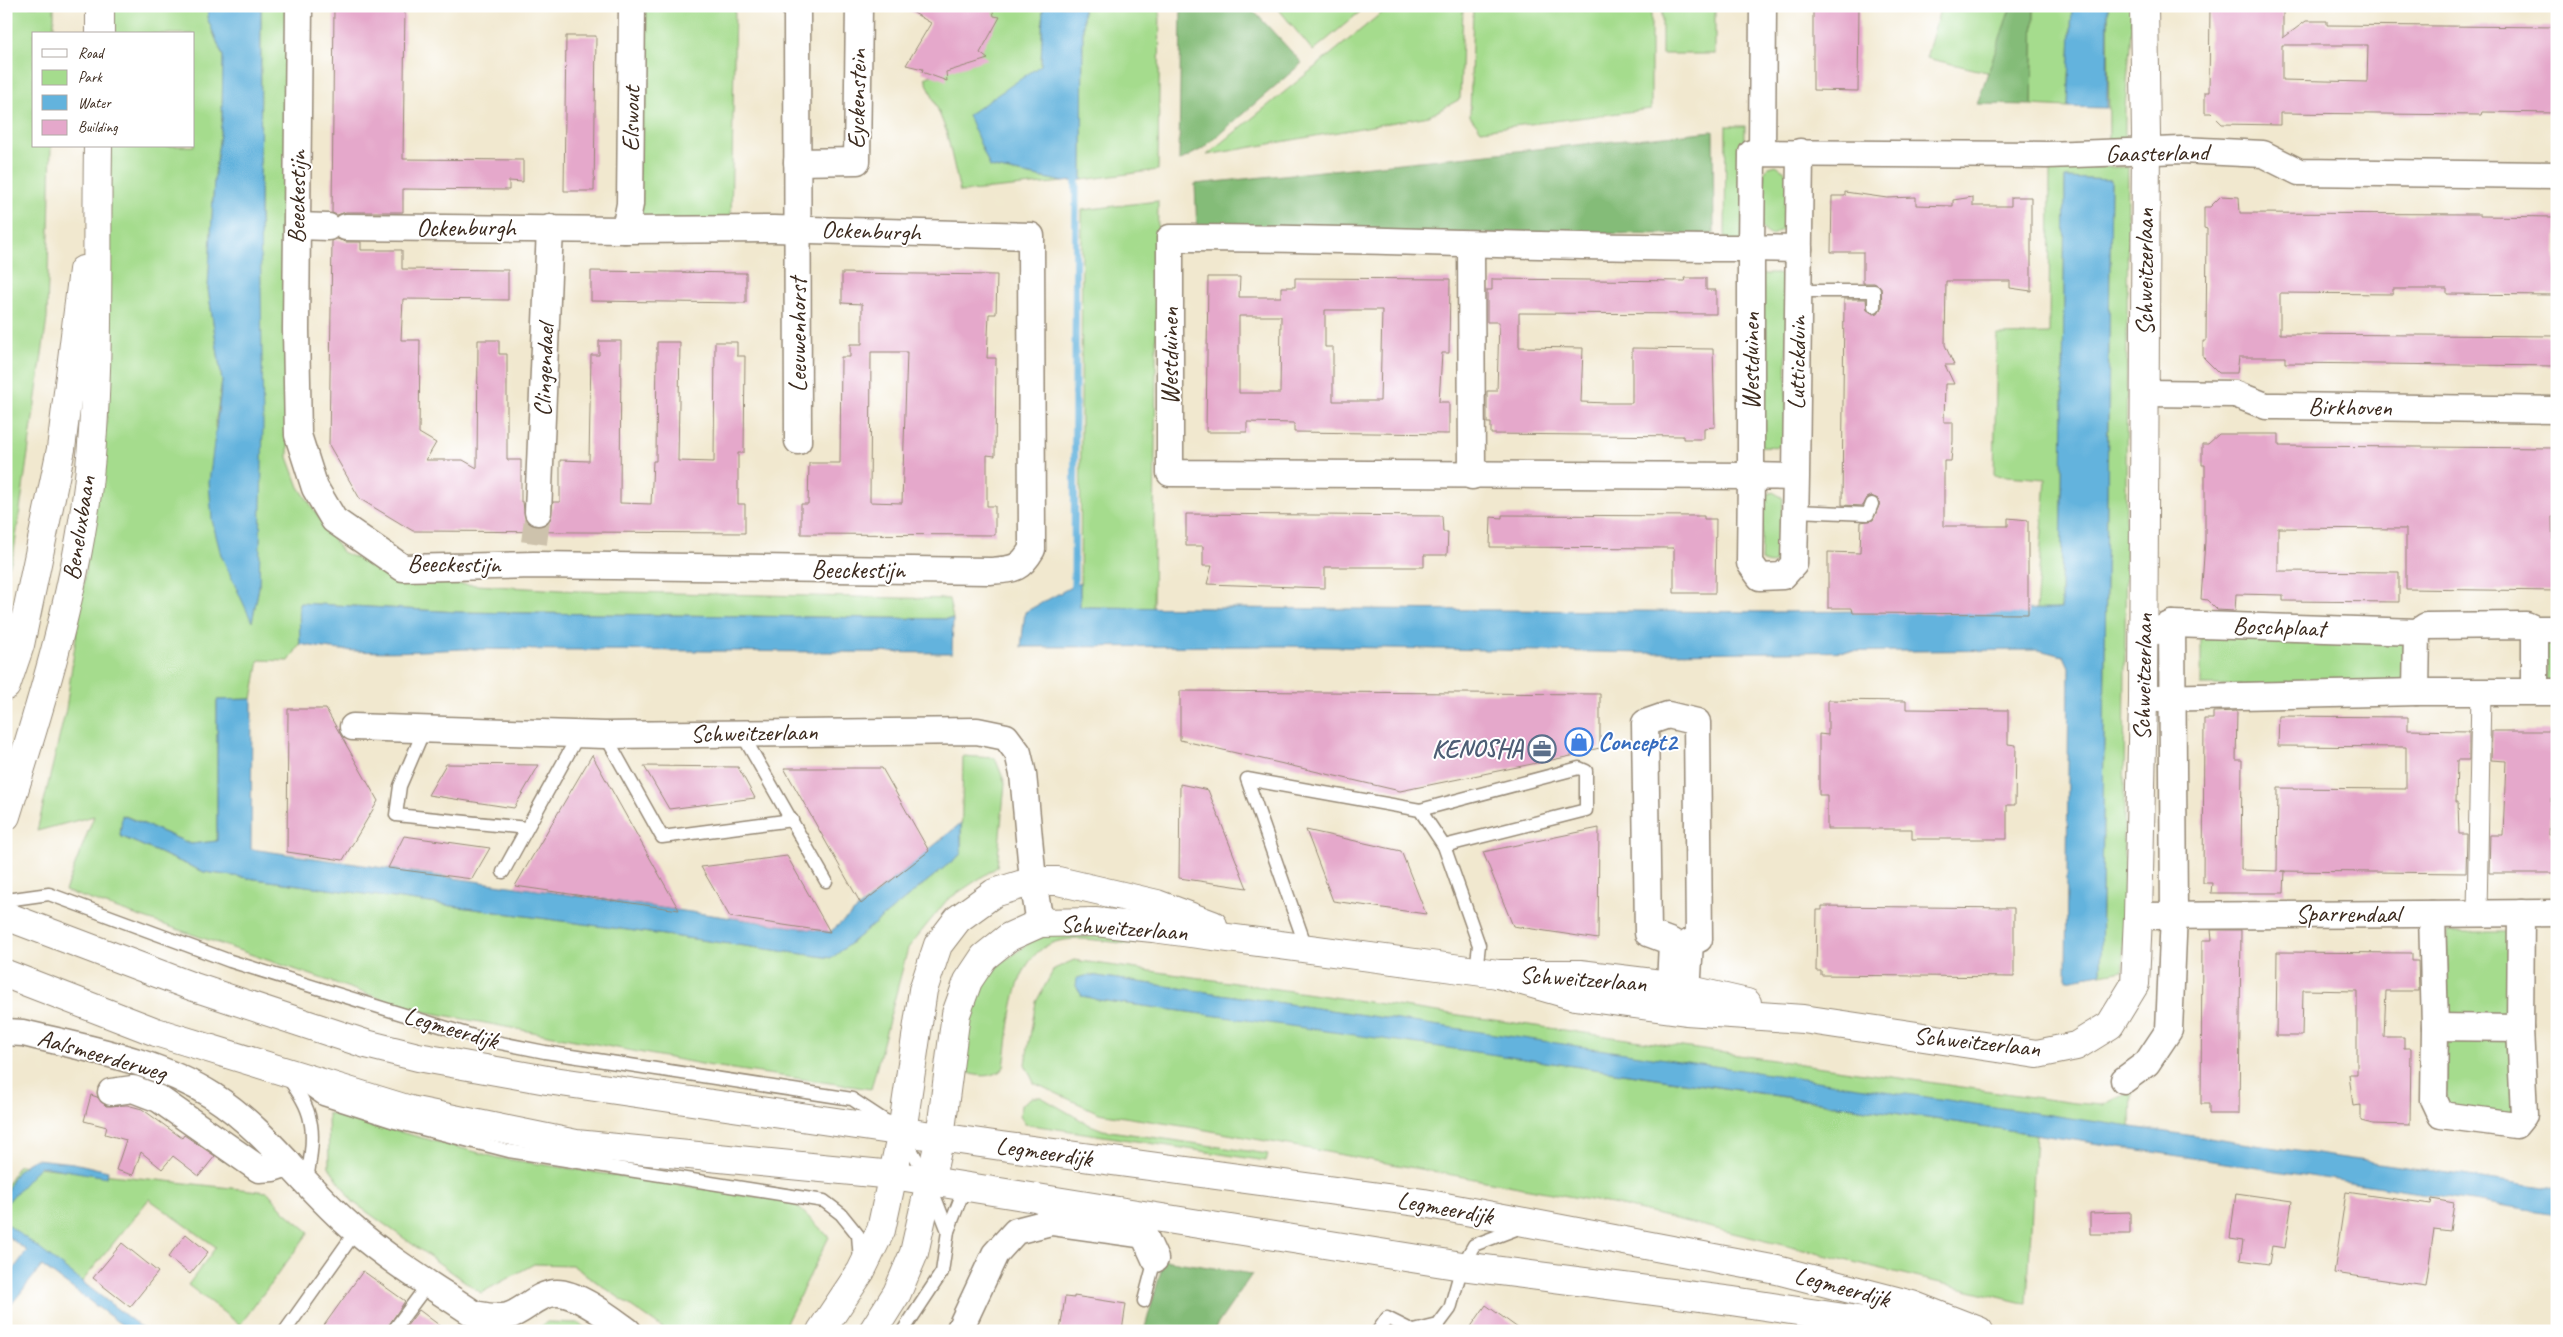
<svg xmlns="http://www.w3.org/2000/svg" width="2563" height="1337" viewBox="0 0 2563 1337" font-family="Caveat,sans-serif">
  <style>
    .green { fill: #a5dc8d; stroke: #708356 }
    .forest { fill: #84bc78; stroke: #60734b }
    .water { fill: #63b3dd; stroke: #4f6e7e }
    .lines { fill: none; stroke-linecap: round; stroke-linejoin: round }
    .stream { stroke: #63b3dd; stroke-width: 7 }
    .building { fill: #e5a8cb; fill-rule: evenodd }
    .minor-tunnel { stroke: #cdc2ac; stroke-width: 26; stroke-dasharray: 26 13; stroke-linecap: butt }
    .service-casing { stroke: #968976; stroke-width: 15 }
    .pedestrian-casing { stroke: #968976; stroke-width: 21 }
    .minor-casing { stroke: #968976; stroke-width: 29 }
    .tertiary-casing { stroke: #968976; stroke-width: 30 }
    .primary-casing { stroke: #968976; stroke-width: 30 }
    .service { stroke: #fff; stroke-width: 12 }
    .pedestrian { stroke: #fff; stroke-width: 19 }
    .minor { stroke: #fff; stroke-width: 26 }
    .tertiary { stroke: #fff; stroke-width: 28 }
    .primary { stroke: #fff; stroke-width: 28 }
    .labels { text-anchor: middle; dominant-baseline: central; stroke-width: 4; stroke-linejoin: round; paint-order: stroke }
    .street-label { font-size: 25px; fill: #3b2a1e; stroke: #fff }
    .shop-label { font-size: 25px; font-weight: bold; fill: #366cbe; stroke: #fff; text-anchor: start }
    .service-label { font-size: 25px; font-weight: bold; fill: #4e5e75; stroke: #fff; text-anchor: end }
  </style>
  <rect width="100%" height="100%" fill="#fff"/>
  <filter id="ink" filterUnits="userSpaceOnUse"><feTurbulence type="fractalNoise" baseFrequency=".02" numOctaves="2"/><feDisplacementMap in="SourceGraphic" scale="10" xChannelSelector="R" yChannelSelector="G"/><feConvolveMatrix kernelMatrix="1 2 1 2 8 2 1 2 1" color-interpolation-filters="sRGB"/></filter>
  <filter id="wash" filterUnits="userSpaceOnUse"><feTurbulence type="fractalNoise" baseFrequency=".0096" numOctaves="4" result="noise"/><feDisplacementMap in="SourceGraphic" scale="20" xChannelSelector="R" yChannelSelector="G"/><feGaussianBlur stdDeviation="1.12" result="paint"/><feColorMatrix in="noise" values="0 0 0 0 0 0 0 0 0 0 0 0 0 0 0 0 0 1.4 0 .05"/><feComposite in="paint" operator="in"/></filter>
  <g filter="url(#wash)">
    <rect width="100%" height="100%" fill="#f1e8cf"/>
    <!-- green -->
    <g class="green">
      <polygon points="6,6 54,6 54,34 34,34 34,146 51,146 47,319 14,552 6,576"/>
      <polygon points="112,6 208,6 208,20 223,56 222,119 214,180 208,289 222,381 215,425 252,621 259,587 261,6 295,6 288,457 299,487 342,552 409,581 578,591 949,599 953,619 458,612 299,603 300,644 289,661 259,660 252,699 217,700 217,841 191,844 123,815 120,836 204,872 832,958 961,854 963,756 995,758 1005,783 997,867 947,900 908,948 871,1089 712,1066 411,1009 65,891 94,816 37,831 66,709 107,415 110,146 194,146 194,34 111,34"/>
      <polygon points="640,6 735,6 731,221 637,221"/>
      <polygon points="985,6 1043,6 1041,65 990,167 1064,182 960,192 946,130 925,78 977,55"/>
      <polygon points="1083,6 1160,6 1158,170 1082,180"/>
      <polygon points="1276,6 1367,6 1313,51"/>
      <polygon points="1390,6 1463,6 1460,99 1429,116 1207,155"/>
      <polygon points="1473,6 1651,6 1651,109 1481,130 1470,116"/>
      <rect x="1662" y="6" width="53" height="48"/>
      <polygon points="1941,6 2011,6 1991,73 1926,58"/>
      <polygon points="2034,6 2072,6 2068,107 2032,105"/>
      <polygon points="2108,6 2133,6 2125,109 2125,140 2109,140"/>
      <polygon points="1726,126 1745,126 1744,242 1725,242"/>
      <polygon points="1776,165 1785,171 1788,177 1787,221 1784,228 1771,236 1761,228 1764,172 1769,167"/>
      <polygon points="2050,167 2128,167 2123,970 2101,974 2111,180 2065,178 2061,609 2036,610 2046,479 1994,475 1997,335 2049,334"/>
      <polygon points="1158,201 1153,608 1080,607 1082,210"/>
      <polygon points="1759,274 1787,274 1786,447 1757,446"/>
      <path d="M1773,492L1783,498L1781,559C1775,565 1769,565 1761,561L1763,496Z"/>
      <polygon points="2201,637 2405,638 2405,687 2201,685"/>
      <rect x="2546" y="640" width="11" height="42"/>
      <path d="M1056,932L1140,938L1137,942L1130,944C1108,942 1086,937 1064,940C1010,948 1011,1025 1004,1067C996,1079 972,1078 961,1068V1024L980,986L998,966L1032,941Z"/>
      <rect x="2447" y="932" width="66" height="86"/>
      <polygon points="1074,960 2074,1103 2103,1105 2132,1090 2131,1128 1090,975 1099,1000 1369,1036 2036,1134 2027,1303 2019,1302 1617,1205 1195,1128 1099,1113 1034,1083 1025,1064 1036,1002 1054,969"/>
      <polygon points="2447,1034 2513,1035 2514,1114 2446,1105"/>
      <polygon points="1032,1097 1041,1097 1088,1124 1103,1130 1268,1154 1266,1161 1025,1124 1020,1116 1021,1105"/>
      <polygon points="328,1113 499,1158 793,1202 829,1237 782,1331 667,1331 572,1265 534,1264 481,1293 353,1202 329,1167"/>
      <polygon points="19,1165 268,1192 284,1211 309,1232 240,1325 188,1285 216,1247 149,1199 77,1288 6,1232 6,1185"/>
      <polygon points="547,1322 578,1323 590,1331 535,1331"/>
    </g>
    <!-- forest -->
    <g class="forest">
      <polygon points="1181,6 1249,6 1302,63 1202,149 1179,161"/>
      <polygon points="2011,6 2034,6 2032,105 1977,104"/>
      <polygon points="1713,131 1714,234 1197,232 1195,184"/>
      <polygon points="1164,1260 1252,1274 1213,1331 1144,1331"/>
    </g>
    <!-- water -->
    <g class="water">
      <polygon points="208,6 261,6 260,215 263,425 259,587 252,622 221,555 212,520 209,482 222,381 208,289 214,180 222,119 223,56 208,20"/>
      <polygon points="1043,6 1083,6 1082,180 1064,182 990,167 968,115 1041,65"/>
      <polygon points="2072,6 2108,6 2107,108 2068,107"/>
      <polygon points="2065,178 2111,180 2101,974 2066,980 2069,667 2064,656 2038,650 1647,653 1282,646 1021,647 1025,612 1080,582 1080,607 1772,612 2061,609"/>
      <path d="M299,603L458,612L953,619L952,653L462,649C408,652 354,655 300,644Z"/>
      <polygon points="252,699 251,849 830,932 961,823 961,854 832,958 204,872 120,836 122,815 191,844 217,841 217,700"/>
      <path d="M1090,975L2557,1189V1214C2071,1139 1586,1065 1099,1000L1082,996L1076,986L1077,978Z"/>
      <path d="M36,1159L74,1163L108,1171L107,1177L40,1166L6,1204C6,1183 16,1167 36,1159Z"/>
      <polygon points="6,1223 146,1331 130,1331 42,1266 6,1311 6,1279 27,1251 6,1235"/>
    </g>
    <g class="lines">
      <!-- stream -->
      <polyline class="stream" points="1074,592 1076,173"/>
    </g>
    <g id="blocks">
      <!-- building -->
      <g class="building">
        <polygon points="334,6 405,7 403,159 523,160 523,182 509,181 509,190 403,189 403,212 346,212 337,215 332,213"/>
        <polygon points="902,6 992,6 994,16 1000,17 980,53 988,59 946,72 947,81 922,72 923,69 906,65 931,23"/>
        <polygon points="1813,6 1859,6 1858,91 1813,90"/>
        <path d="M2210,6H2283V38L2306,21H2327V25L2557,27V113L2482,112L2481,115L2280,113V125L2222,124L2211,113H2205V92H2209ZM2282,45H2368L2367,82L2282,80Z"/>
        <polygon points="566,36 596,36 594,191 564,191"/>
        <polygon points="1845,192 1887,198 1916,197 1916,205 1953,206 1953,200 1973,197 1973,206 2011,206 2011,197 2031,197 2031,291 2010,288 2010,281 1946,281 1945,345 1954,365 1945,365 1954,384 1945,384 1944,422 1953,422 1953,441 1951,461 1944,461 1944,526 2008,526 2008,518 2028,520 2028,614 1853,613 1852,608 1828,608 1828,552 1860,553 1861,522 1873,520 1880,503 1878,499 1871,496 1867,498 1863,506 1842,505 1844,299 1866,299 1867,310 1874,314 1878,313 1882,306 1881,287 1874,283 1863,283 1863,252 1831,252 1832,196 1845,196"/>
        <polygon points="2221,196 2239,197 2240,213 2480,214 2480,216 2557,217 2555,295 2447,294 2447,289 2393,289 2393,294 2280,293 2280,334 2557,336 2557,366 2285,363 2285,357 2239,357 2237,373 2219,373 2203,357 2203,341 2206,341 2207,229 2204,228 2204,207 2210,207"/>
        <polygon points="337,239 346,242 361,242 361,250 402,250 402,269 508,270 508,300 403,299 401,340 420,340 419,433 436,443 426,460 463,460 477,468 478,340 499,340 499,354 507,354 507,460 521,460 521,502 523,502 525,518 530,524 537,527 544,525 550,520 553,502 560,502 560,460 589,461 591,355 599,355 599,341 621,341 620,503 651,504 653,461 656,461 657,342 680,342 678,461 714,462 715,342 737,342 737,356 745,356 744,453 738,453 738,504 745,504 745,533 413,531 360,499 329,445 332,241"/>
        <polygon points="591,271 746,273 746,303 591,301"/>
        <path d="M842,273L997,275L996,314H989L987,358H996L995,456L987,455V506H995V535L801,534V504H808L809,463H840L841,357H850V344H862V304L842,303ZM871,352H907L902,503L870,502Z"/>
        <path d="M1208,277H1240L1239,297H1281V287H1295V278L1450,279L1449,353H1442L1439,402H1449V434L1294,432V423L1247,422V432H1206ZM1325,310H1382L1380,401H1333V347H1325ZM1239,316H1281L1280,393H1239Z"/>
        <polygon points="1684,278 1706,278 1706,290 1716,290 1716,314 1519,313 1519,347 1583,348 1581,402 1608,403 1632,403 1632,348 1713,349 1715,427 1704,428 1704,439 1683,439 1683,436 1491,434 1491,423 1487,423 1487,391 1497,391 1499,322 1487,322 1487,290 1492,290 1492,279 1685,281"/>
        <polygon points="2219,434 2279,434 2279,446 2557,448 2557,517 2552,517 2553,561 2557,561 2557,591 2406,589 2406,529 2278,528 2278,571 2399,572 2399,602 2283,601 2283,595 2236,594 2235,611 2217,610 2207,600 2201,599 2205,541 2205,465 2202,465 2202,444 2208,444"/>
        <polygon points="1186,514 1442,516 1443,532 1448,532 1447,555 1424,555 1424,567 1325,567 1325,588 1207,584 1212,566 1203,566 1203,546 1186,546"/>
        <polygon points="1502,515 1704,516 1704,519 1716,519 1715,593 1674,593 1674,548 1490,547 1491,517 1502,518"/>
        <polygon points="1180,691 1600,694 1600,748 1581,752 1581,754 1400,791 1180,740"/>
        <polygon points="1828,700 1906,701 1906,709 2008,710 2008,744 2016,745 2015,805 2007,805 2007,839 1912,839 1912,829 1827,829 1827,795 1819,795 1819,734 1828,735"/>
        <polygon points="288,709 326,709 378,801 343,860 287,852"/>
        <polygon points="2237,711 2236,760 2242,760 2241,870 2277,871 2278,788 2406,789 2406,747 2278,746 2279,716 2408,717 2408,730 2469,731 2469,760 2457,760 2456,802 2458,802 2459,834 2467,834 2466,873 2281,871 2285,871 2284,893 2211,893 2212,883 2203,883 2204,719 2213,719 2213,712"/>
        <polygon points="2492,731 2556,731 2557,798 2551,798 2549,835 2557,835 2557,873 2489,873 2490,835 2503,835 2506,761 2491,760"/>
        <polygon points="592,755 679,910 515,886"/>
        <polygon points="446,764 539,765 514,808 428,795"/>
        <polygon points="644,766 738,767 755,798 669,809"/>
        <polygon points="784,768 882,768 929,851 861,904"/>
        <polygon points="1180,784 1208,790 1247,888 1179,878"/>
        <polygon points="1599,828 1598,939 1513,926 1483,852"/>
        <polygon points="1306,830 1401,851 1426,914 1333,901"/>
        <polygon points="404,836 490,848 472,879 388,868"/>
        <polygon points="787,856 830,932 730,917 701,867"/>
        <polygon points="1822,906 2014,908 2014,977 1821,975 1821,971 1816,971 1817,910 1822,910"/>
        <polygon points="2211,930 2241,930 2239,1114 2209,1114 2209,1104 2201,1104 2202,940 2212,940"/>
        <polygon points="2277,952 2412,953 2412,961 2418,961 2419,991 2386,991 2384,1037 2404,1037 2404,1048 2411,1048 2410,1125 2373,1124 2361,1121 2361,1105 2353,1106 2349,1074 2357,1074 2357,991 2303,990 2302,1036 2276,1036"/>
        <polygon points="91,1095 97,1097 106,1106 127,1105 142,1109 182,1138 184,1135 215,1156 199,1176 173,1156 162,1169 141,1152 133,1175 116,1170 126,1140 105,1134 107,1127 84,1121"/>
        <polygon points="2346,1192 2431,1204 2432,1199 2454,1203 2450,1231 2434,1229 2426,1286 2334,1273"/>
        <polygon points="2236,1193 2292,1201 2285,1248 2272,1246 2269,1264 2240,1260 2243,1241 2230,1239"/>
        <polygon points="2130,1212 2130,1234 2090,1234 2090,1213"/>
        <polygon points="186,1234 208,1252 190,1274 168,1257"/>
        <polygon points="122,1243 158,1272 130,1307 93,1278"/>
        <polygon points="363,1271 405,1301 385,1331 320,1331"/>
        <polygon points="1074,1296 1126,1304 1122,1331 1060,1331 1065,1297 1074,1298"/>
        <polygon points="1486,1305 1522,1331 1468,1331"/>
        <polygon points="419,1310 447,1331 403,1331"/>
      </g>
    </g>
  </g>
  <g filter="url(#ink)">
    <use href="#blocks" fill-opacity="0" stroke="#968976" stroke-width="1"/>
    <g class="lines">
      <!-- minor-tunnel -->
      <polyline class="minor-tunnel" points="534,543 538,512"/>
      <!-- service casing -->
      <g class="service-casing">
        <g id="service">
          <polyline points="1798,291 1874,291 1874,306"/>
          <polyline points="1795,511 1868,514 1872,504"/>
          <polyline points="424,730 400,786 396,815 527,828"/>
          <polyline points="742,734 826,881"/>
          <polyline points="605,735 662,837 792,820"/>
          <polyline points="1420,810 1579,768 1586,771 1586,810 1444,846"/>
          <polyline points="503,872 579,734"/>
          <polyline points="6,900 49,894 230,961 486,1040 545,1052 852,1099 887,1122"/>
          <polyline points="1306,947 1247,779 1420,810 1444,846 1479,945 1476,971"/>
          <path d="M286,1075C295,1088 307,1103 310,1120C315,1139 309,1163 307,1182"/>
          <polyline points="306,1087 323,1099 395,1122 509,1151 824,1201 841,1214 858,1235 860,1260"/>
          <polyline points="904,1136 929,1182 948,1231"/>
          <polyline points="1144,1301 1155,1259"/>
          <polyline points="285,1331 356,1231"/>
          <polyline points="393,1331 428,1284"/>
          <polyline points="903,1331 942,1272 948,1231 965,1187"/>
          <polyline points="1378,1331 1387,1318 1413,1331"/>
          <polyline points="1414,1331 1438,1325 1450,1309 1462,1266 1474,1245 1519,1228"/>
        </g>
      </g>
      <!-- pedestrian casing -->
      <g class="pedestrian-casing">
        <polyline id="pedestrian" points="2477,913 2481,692"/>
      </g>
      <!-- minor casing -->
      <g class="minor-casing">
        <g id="minor">
          <path d="M299,6L296,330L298,435L315,488L334,520L403,568L534,565L990,571C1013,569 1020,570 1032,549L1031,236L773,229L625,230L346,227"/>
          <polyline points="797,6 798,441"/>
          <polyline points="1762,153 1763,6"/>
          <polyline points="797,162 857,161 859,6"/>
          <polyline points="297,226 328,227"/>
          <polyline points="625,230 630,204 632,6"/>
          <path d="M1170,238C1364,237 1557,249 1751,248V476L1170,473Z"/>
          <polyline points="1471,245 1472,476"/>
          <polyline points="1799,249 1751,248 1752,153 2047,155 2182,150 2263,154 2299,172 2557,175"/>
          <polyline points="2145,393 2235,394 2266,406 2278,406 2557,410"/>
          <polyline points="1796,477 1751,476 1750,563 1760,577 1783,576 1794,564 1796,477 1800,152"/>
          <polyline points="538,512 550,228"/>
          <polyline points="2157,631 2172,624 2417,632 2426,626 2526,625 2535,629 2557,629"/>
          <polyline points="2535,691 2535,629"/>
          <polyline points="2416,692 2417,632"/>
          <polyline points="2157,698 2416,692 2557,692"/>
          <polyline points="353,727 605,735 977,731 1006,737 1018,753 1023,774 1033,881 1040,923"/>
          <polyline points="2432,914 2435,1027 2434,1100 2441,1115 2516,1125 2524,1115 2520,1028 2521,913"/>
          <polyline points="2138,916 2557,913"/>
          <polyline points="1669,1008 1672,942 1648,933 1645,723 1668,715 1697,722 1699,939 1690,942 1686,1011"/>
          <polyline points="2435,1027 2520,1028"/>
          <path d="M6,1032L23,1033C88,1049 156,1060 213,1096C269,1132 305,1189 356,1231C392,1262 434,1287 474,1314C485,1316 496,1319 508,1316C525,1311 538,1293 557,1293C578,1293 611,1319 628,1331"/>
          <polyline points="2124,1080 2147,1063 2169,1030 2174,914 2172,624"/>
          <polyline points="111,1092 133,1089 159,1099 259,1169 273,1168 288,1163"/>
          <polyline points="959,1331 995,1254 1016,1231 1051,1222 1144,1235 1155,1259"/>
        </g>
      </g>
      <!-- tertiary casing -->
      <g class="tertiary-casing">
        <g id="tertiary">
          <polyline points="1498,974 1575,996 1686,1011 1803,1019 2037,1054 2076,1046 2110,1025 2135,984 2138,916 2143,700 2146,136 2144,6"/>
          <polyline points="821,1331 861,1271 881,1230 902,1132 923,990 938,945 958,919 994,893 1033,881 1058,881 1157,904 1213,925"/>
          <polyline points="873,1331 897,1293 914,1253 940,1137 956,1014 968,981 984,957 1009,937 1040,923 1095,922 1153,928 1498,974 1580,974 1669,985 1747,1003"/>
        </g>
      </g>
      <!-- primary casing -->
      <g class="primary-casing">
        <g id="primary">
          <polyline points="100,34 100,6"/>
          <polyline points="6,686 20,645 61,449 83,270"/>
          <path d="M6,816C40,708 74,599 88,486C101,373 96,260 98,146"/>
          <polyline points="6,916 191,986 366,1044 418,1057 547,1080 1001,1146 1424,1203 1777,1270 1912,1305 1979,1331"/>
          <polyline points="6,974 156,1032 410,1110 576,1144 893,1175 1462,1266 1732,1301 1930,1331"/>
        </g>
      </g>
      <!-- service -->
      <use href="#service" class="service"/>
      <!-- pedestrian -->
      <use href="#pedestrian" class="pedestrian"/>
      <!-- minor -->
      <use href="#minor" class="minor"/>
      <!-- tertiary -->
      <use href="#tertiary" class="tertiary"/>
      <!-- primary -->
      <use href="#primary" class="primary"/>
    </g>
  </g>
  <!-- icons -->
  <defs>
    <g id="shop-ring" transform="scale(1.4375)"><circle r="9.5" fill="#fff" stroke="#3f7fe0" stroke-width="1.5"/><path d="M-5-2.5h2.3a2.7 3.5 0 0 1 5.4 0H5L5.5 6h-11ZM-1.5-2.5h3a1.5 2.3 0 0 0-3 0Z" fill="#3f7fe0"/></g>
    <g id="office-ring" transform="scale(1.4375)"><circle r="9.5" fill="#fff" stroke="#5c6f8a" stroke-width="1.5"/><path d="M-6-3h4V-5.5h4V-3h4V5H-6ZM-1-4.5V-3h2v-1.5ZM-6 0V1H6V0Z" fill="#5c6f8a"/></g>
  </defs>
  <g fill-rule="evenodd">
    <use href="#shop-ring" x="1579" y="742"/>
    <use href="#office-ring" x="1542" y="749"/>
  </g>
  <g class="labels">
    <!-- street labels -->
    <g class="street-label">
      <text transform="translate(857 99) rotate(-89)">Eyckenstein</text>
      <text transform="translate(631 119) rotate(-89)">Elswout</text>
      <text transform="translate(2157 153) rotate(-1)">Gaasterland</text>
      <text transform="translate(297 197) rotate(-89)">Beeckestijn</text>
      <text x="466" y="228">Ockenburgh</text>
      <text transform="translate(871 231) rotate(2)">Ockenburgh</text>
      <text transform="translate(2145 272) rotate(-90)">Schweitzerlaan</text>
      <text transform="translate(798 335) rotate(-90)">Leeuwenhorst</text>
      <text transform="translate(1170 356) rotate(-90)">Westduinen</text>
      <text transform="translate(1751 361) rotate(-90)">Westduinen</text>
      <text transform="translate(1797 363) rotate(-89)">Luttickduin</text>
      <text transform="translate(544 370) rotate(-88)">Clingendael</text>
      <text transform="translate(2350 407) rotate(1)">Birkhoven</text>
      <text transform="translate(79 528) rotate(-81)">Beneluxbaan</text>
      <text transform="translate(454 564) rotate(1)">Beeckestijn</text>
      <text x="858" y="570">Beeckestijn</text>
      <text transform="translate(2279 627) rotate(2)">Boschplaat</text>
      <text transform="translate(2143 677) rotate(-89)">Schweitzerlaan</text>
      <text transform="translate(754 733) rotate(-1)">Schweitzerlaan</text>
      <text x="2348" y="914">Sparrendaal</text>
      <text transform="translate(1124 928) rotate(4)">Schweitzerlaan</text>
      <text transform="translate(1583 979) rotate(4)">Schweitzerlaan</text>
      <text transform="translate(451 1028) rotate(16)">Legmeerdijk</text>
      <text transform="translate(1977 1042) rotate(6)">Schweitzerlaan</text>
      <text transform="translate(102 1055) rotate(16)">Aalsmeerderweg</text>
      <text transform="translate(1044 1152) rotate(8)">Legmeerdijk</text>
      <text transform="translate(1445 1208) rotate(10)">Legmeerdijk</text>
      <text transform="translate(1842 1287) rotate(15)">Legmeerdijk</text>
    </g>
    <!-- shop labels -->
    <g class="shop-label">
      <text x="1598" y="742">Concept2</text>
    </g>
    <!-- service labels -->
    <g class="service-label">
      <text x="1523" y="749">KENOSHA</text>
    </g>
  </g>
  <!-- margin -->
  <rect width="2563" height="1337" fill="none" stroke="#fff" stroke-width="25"/>
  <!-- legend -->
  <rect x="32" y="32" width="162" height="115" fill="#ffffff" stroke="#b1aaa5"/>
  <rect x="42" y="49" width="25" height="8" fill="#ffffff" stroke="#b1aaa5"/>
  <text x="78" y="58" font-size="15" fill="#3b2a1e">Road</text>
  <rect x="42" y="70" width="25" height="15" fill="#a5dc8d" stroke="#b1aaa5"/>
  <text x="78" y="82" font-size="15" fill="#3b2a1e">Park</text>
  <rect x="42" y="95" width="25" height="15" fill="#63b3dd" stroke="#b1aaa5"/>
  <text x="78" y="108" font-size="15" fill="#3b2a1e">Water</text>
  <rect x="42" y="120" width="25" height="15" fill="#e5a8cb" stroke="#b1aaa5"/>
  <text x="78" y="132" font-size="15" fill="#3b2a1e">Building</text>
</svg>
